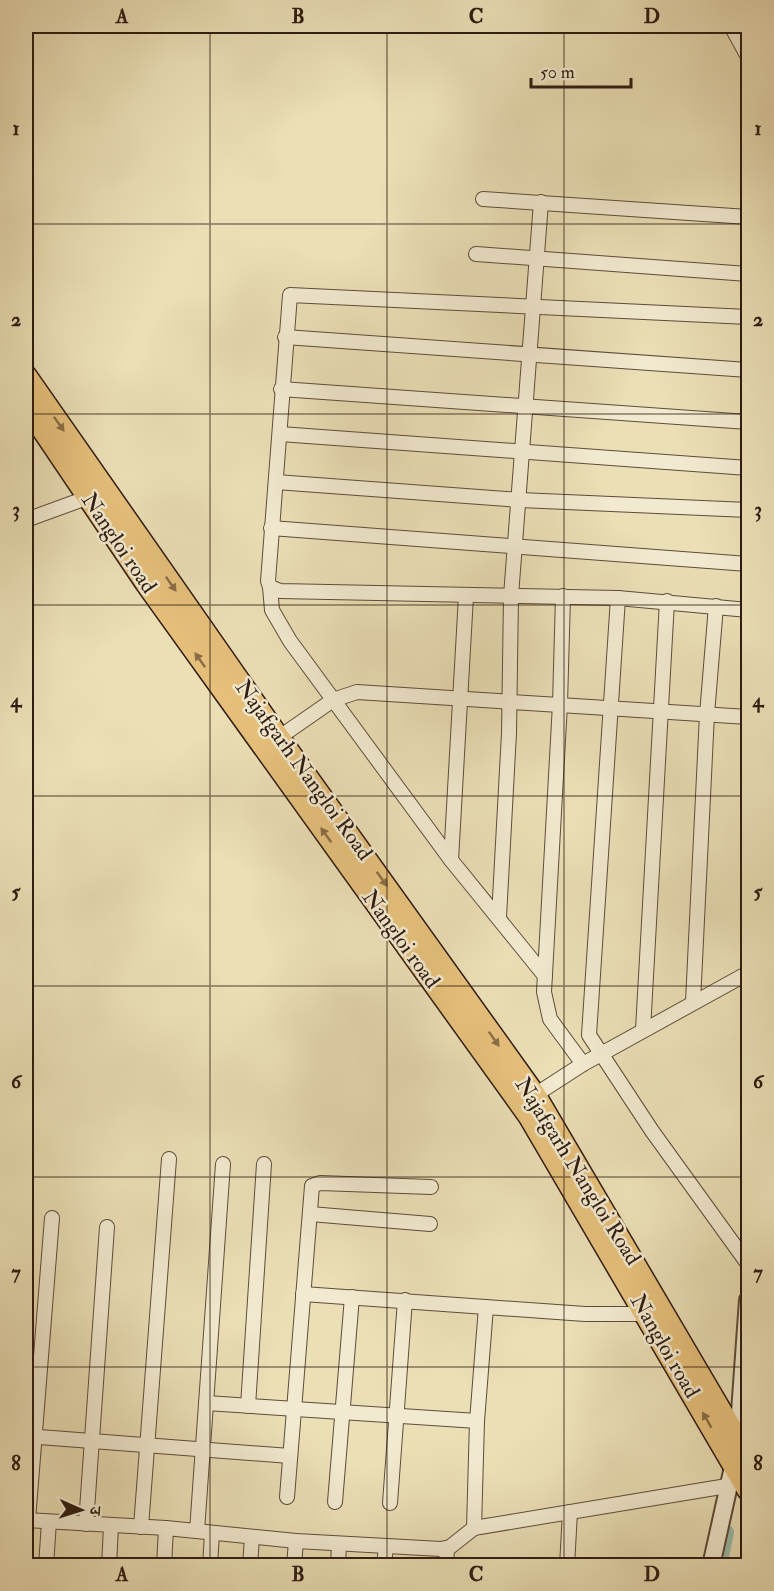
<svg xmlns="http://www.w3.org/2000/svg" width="774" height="1591" viewBox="0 0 774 1591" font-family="'IM FELL Double Pica','Noto Serif Devanagari',serif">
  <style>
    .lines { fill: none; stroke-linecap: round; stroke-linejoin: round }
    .canal { stroke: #99bdab; stroke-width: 14 }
    .minor-casing { stroke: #5d4c3a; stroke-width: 16 }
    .tertiary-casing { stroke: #5d4c3a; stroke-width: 20 }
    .primary-casing { stroke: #2e1b11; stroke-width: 24 }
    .minor { stroke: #f2ead0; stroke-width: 14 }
    .tertiary { stroke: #f2ead0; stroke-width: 16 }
    .primary { stroke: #e6c07b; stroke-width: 21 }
    .oneway { fill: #8a6e46 }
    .grid { fill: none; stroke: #2e1b11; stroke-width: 1.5; stroke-opacity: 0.55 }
    .labels { text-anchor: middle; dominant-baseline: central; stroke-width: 5; stroke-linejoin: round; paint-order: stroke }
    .street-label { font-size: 22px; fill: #2e1b11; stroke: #f2ead0 }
    .neatline { fill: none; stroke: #2e1b11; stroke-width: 2 }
    .grid-label { font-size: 20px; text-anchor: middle; font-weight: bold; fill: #2e1b11 }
  </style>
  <rect width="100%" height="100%" fill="#ebdfb6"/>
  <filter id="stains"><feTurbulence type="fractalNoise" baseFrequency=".00333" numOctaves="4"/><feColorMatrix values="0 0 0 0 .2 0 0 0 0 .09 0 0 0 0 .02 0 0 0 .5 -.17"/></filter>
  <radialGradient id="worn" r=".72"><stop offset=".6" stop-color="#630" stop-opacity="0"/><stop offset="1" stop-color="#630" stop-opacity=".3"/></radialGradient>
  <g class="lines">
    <!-- canal -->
    <polyline class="canal" points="720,1566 727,1532"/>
    <!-- minor casing -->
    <g class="minor-casing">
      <g id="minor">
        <polyline points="731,26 748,57"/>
        <polyline points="483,199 748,217"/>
        <polyline points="476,254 748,274"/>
        <polyline points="748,317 290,295 268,581 270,587 280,591 618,598 748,610"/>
        <polyline points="285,337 748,370"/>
        <polyline points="281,389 748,422"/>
        <polyline points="280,434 748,468"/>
        <polyline points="276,482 520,500 748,510"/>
        <polyline points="26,520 89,497"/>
        <polyline points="271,528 748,564"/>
        <polyline points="270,587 272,610 290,641 451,860 545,976"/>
        <polyline points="563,596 560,704 544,992 550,1019 583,1064"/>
        <polyline points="618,598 589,1035 652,1131 748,1264"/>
        <polyline points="274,741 333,700 357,692 748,717"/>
        <polyline points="451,860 466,596"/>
        <polyline points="499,917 509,733 511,596 541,202"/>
        <polyline points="693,1002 707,714 716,606"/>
        <polyline points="643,1030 667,601"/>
        <polyline points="535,1095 583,1064 748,973"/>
        <polyline points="310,1214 430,1224"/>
        <polyline points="303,1294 585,1314 646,1314"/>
        <polyline points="206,1403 477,1421"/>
        <polyline points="248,1406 264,1164"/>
        <polyline points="26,1436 290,1456"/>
        <polyline points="287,1497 312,1186 320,1183 431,1187"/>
        <polyline points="335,1502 352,1297"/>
        <polyline points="390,1503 405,1300"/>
        <polyline points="26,1520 166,1528 296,1541 441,1549 450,1547 474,1528 727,1486"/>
        <polyline points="28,1520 52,1218"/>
        <polyline points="86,1524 107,1227"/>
        <polyline points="141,1527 169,1159"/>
        <polyline points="474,1528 477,1421 486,1307"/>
        <polyline points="197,1531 223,1164"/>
        <polyline points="46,1566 49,1522"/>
        <polyline points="109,1566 111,1526"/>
        <polyline points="164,1566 166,1528"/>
        <polyline points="210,1566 212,1533"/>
        <polyline points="250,1566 252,1537"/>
        <polyline points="294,1566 296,1541"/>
        <polyline points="338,1566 339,1544"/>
        <polyline points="384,1566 386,1546"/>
        <polyline points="446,1566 447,1548"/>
        <polyline points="567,1566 570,1512"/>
      </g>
    </g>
    <!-- tertiary casing -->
    <g class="tertiary-casing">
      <g id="tertiary">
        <polyline points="738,1440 748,1300"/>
        <polyline points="711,1566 735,1458"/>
        <polyline points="748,1566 748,1564"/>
      </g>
    </g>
    <!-- primary casing -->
    <g class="primary-casing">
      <g id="primary">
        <polyline points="26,376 279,738 535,1095 748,1457"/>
        <polyline points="26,405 146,583 529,1116 748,1490"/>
      </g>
    </g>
    <!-- minor -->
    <use href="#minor" class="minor"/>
    <!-- tertiary -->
    <use href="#tertiary" class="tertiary"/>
    <!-- primary -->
    <use href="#primary" class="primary"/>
  </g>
  <!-- one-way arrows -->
  <defs><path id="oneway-solid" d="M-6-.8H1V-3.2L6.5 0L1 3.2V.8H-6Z" transform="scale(1.5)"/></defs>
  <g class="oneway">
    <use href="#oneway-solid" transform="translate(59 424) rotate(55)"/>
    <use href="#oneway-solid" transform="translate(171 584) rotate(55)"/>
    <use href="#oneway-solid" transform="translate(200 660) rotate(-125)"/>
    <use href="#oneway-solid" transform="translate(326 835) rotate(-126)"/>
    <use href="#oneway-solid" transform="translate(382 879) rotate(54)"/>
    <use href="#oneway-solid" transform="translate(494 1039) rotate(55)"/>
    <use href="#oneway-solid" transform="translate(707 1420) rotate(-120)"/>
  </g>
  <!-- grid -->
  <path class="grid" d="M210,26V1566M387,26V1566M564,26V1566M26,224H748M26,414H748M26,605H748M26,796H748M26,986H748M26,1177H748M26,1367H748"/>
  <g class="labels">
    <!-- street labels -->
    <g class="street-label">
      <text transform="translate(119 543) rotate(56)">Nangloi road</text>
      <text transform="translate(304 770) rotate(54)">Najafgarh Nangloi Road</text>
      <text transform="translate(401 939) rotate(54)">Nangloi road</text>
      <text transform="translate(578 1171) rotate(58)">Najafgarh Nangloi Road</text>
      <text transform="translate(665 1346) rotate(60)">Nangloi road</text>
    </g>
  </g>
  <!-- margin -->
  <rect width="774" height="1591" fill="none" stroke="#ebdfb6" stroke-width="66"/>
  <!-- north arrow -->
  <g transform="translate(81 1510) rotate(93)" stroke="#f2ead0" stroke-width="4.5" paint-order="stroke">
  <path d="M0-4.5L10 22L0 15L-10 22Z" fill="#2e1b11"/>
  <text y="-9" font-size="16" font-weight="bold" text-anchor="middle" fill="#2e1b11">उ</text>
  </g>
  <!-- scale -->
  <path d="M531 78v9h100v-9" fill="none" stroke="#2e1b11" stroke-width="3"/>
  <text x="540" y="78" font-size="18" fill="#2e1b11" stroke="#f2ead0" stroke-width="4.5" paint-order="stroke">50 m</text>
  <rect x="33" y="33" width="708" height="1525" class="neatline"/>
  <g class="grid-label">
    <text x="122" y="23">A</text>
    <text x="298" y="23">B</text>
    <text x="476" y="23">C</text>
    <text x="652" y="23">D</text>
    <text x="16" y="135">1</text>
    <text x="758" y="135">1</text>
    <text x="16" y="326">2</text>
    <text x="758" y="326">2</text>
    <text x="16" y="516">3</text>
    <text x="758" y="516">3</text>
    <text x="16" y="707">4</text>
    <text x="758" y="707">4</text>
    <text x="16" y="898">5</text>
    <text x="758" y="898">5</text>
    <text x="16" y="1088">6</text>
    <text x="758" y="1088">6</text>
    <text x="16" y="1279">7</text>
    <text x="758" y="1279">7</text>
    <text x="16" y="1470">8</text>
    <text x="758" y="1470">8</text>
    <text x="122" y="1581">A</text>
    <text x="298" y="1581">B</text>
    <text x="476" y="1581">C</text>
    <text x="652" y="1581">D</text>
  </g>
  <rect width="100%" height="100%" filter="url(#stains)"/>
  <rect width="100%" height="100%" fill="url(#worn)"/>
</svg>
